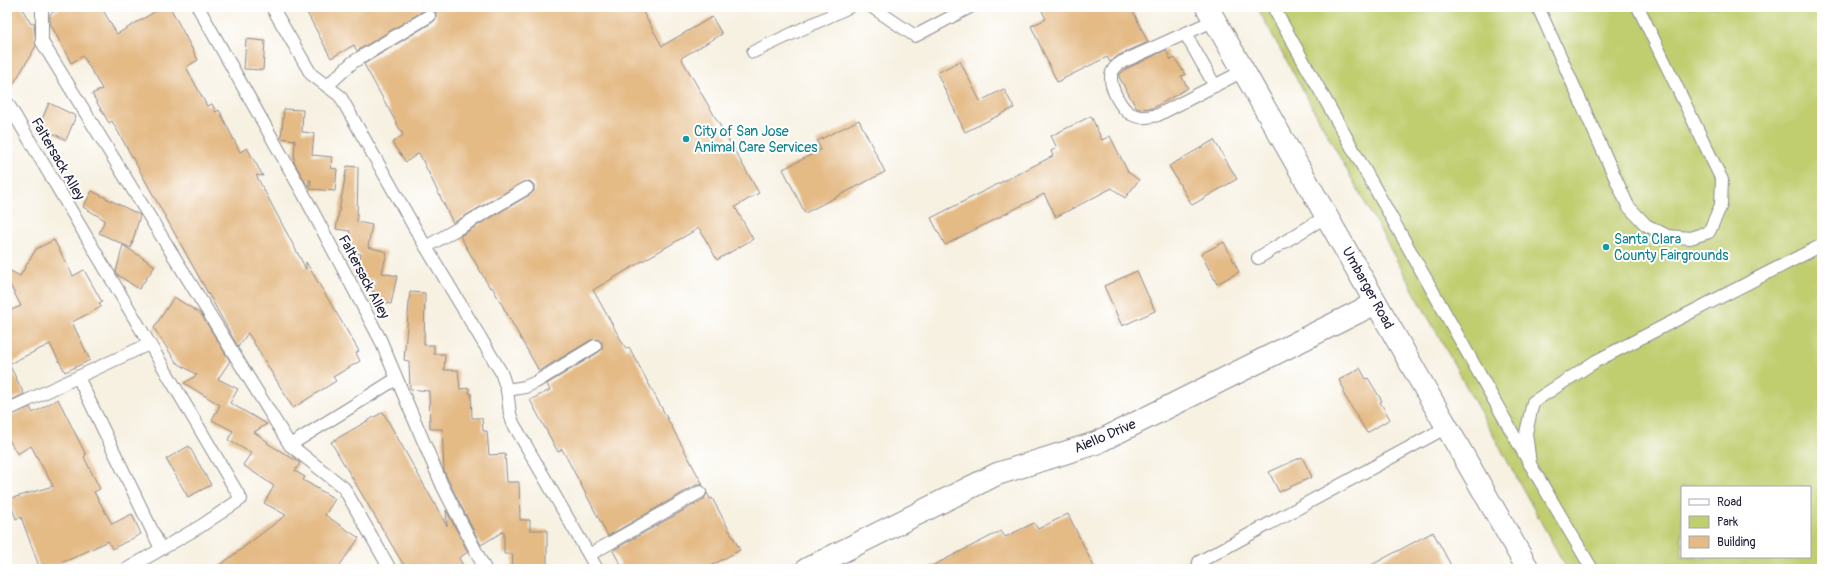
<svg xmlns="http://www.w3.org/2000/svg" width="1829" height="576" viewBox="0 0 1829 576" font-family="Pangolin,sans-serif">
  <style>
    .green { fill: #c1ce70; stroke: #727856; fill-rule: evenodd }
    .building { fill: #e4ba85 }
    .lines { fill: none; stroke-linecap: round; stroke-linejoin: round }
    .service-casing { stroke: #8c8a8e; stroke-width: 14 }
    .minor-casing { stroke: #8c8a8e; stroke-width: 24 }
    .tertiary-casing { stroke: #8c8a8e; stroke-width: 24 }
    .service { stroke: #fff; stroke-width: 12 }
    .minor { stroke: #fff; stroke-width: 22 }
    .tertiary { stroke: #fff; stroke-width: 22 }
    .culture-dot { fill: #0f9aa8; stroke: #fff; stroke-width: 1.5 }
    .labels { text-anchor: middle; dominant-baseline: central; stroke-width: 4; stroke-linejoin: round; paint-order: stroke }
    .culture-label { font-size: 14px; fill: #0d838f; stroke: #fff; text-anchor: start }
    .street-label { font-size: 14px; fill: #22223b; stroke: #fff }
  </style>
  <rect width="100%" height="100%" fill="#fff"/>
  <filter id="ink" filterUnits="userSpaceOnUse"><feTurbulence type="fractalNoise" baseFrequency=".025" numOctaves="2"/><feDisplacementMap in="SourceGraphic" scale="8" xChannelSelector="R" yChannelSelector="G"/><feConvolveMatrix kernelMatrix="1 2 1 2 8 2 1 2 1" color-interpolation-filters="sRGB"/></filter>
  <filter id="wash" filterUnits="userSpaceOnUse"><feTurbulence type="fractalNoise" baseFrequency=".012" numOctaves="4" result="noise"/><feDisplacementMap in="SourceGraphic" scale="16" xChannelSelector="R" yChannelSelector="G"/><feGaussianBlur stdDeviation="0.9" result="paint"/><feColorMatrix in="noise" values="0 0 0 0 0 0 0 0 0 0 0 0 0 0 0 0 0 1.4 0 .05"/><feComposite in="paint" operator="in"/></filter>
  <g filter="url(#wash)">
    <rect width="100%" height="100%" fill="#f7f1e2"/>
    <!-- green -->
    <path class="green" d="M1257,7H1822V569H1567ZM1682,487H1810V557H1682Z"/>
    <g id="blocks">
      <!-- building -->
      <g class="building">
        <polygon points="7,7 21,7 31,24 34,22 36,46 7,95"/>
        <polygon points="62,7 101,7 117,34 163,7 170,7 198,60 186,67 207,106 212,104 216,112 219,110 240,152 247,148 263,176 256,175 306,269 306,262 359,351 356,353 360,361 333,377 336,381 293,408 248,333 238,347 112,121 109,123 92,94 102,89 83,56 71,63 50,23 50,14"/>
        <polygon points="304,7 640,7 662,46 712,17 722,34 681,58 759,193 735,207 753,239 717,260 699,228 593,290 626,349 629,347 703,485 696,485 608,536 562,449 558,452 530,400 550,390 547,384 599,352 602,349 602,342 598,339 591,340 539,371 492,287 490,288 460,236 531,194 534,191 534,185 530,181 523,182 453,223 419,153 406,162 392,143 403,135 364,64 433,22 436,19 436,12 432,9 425,10 357,51 354,45 331,58"/>
        <polygon points="1040,7 1131,7 1148,42 1119,55 1110,62 1107,57 1057,82 1031,26 1046,19"/>
        <polygon points="246,39 265,41 263,70 244,69"/>
        <polygon points="1166,50 1171,60 1175,58 1185,75 1181,76 1188,88 1153,108 1137,109 1119,77 1119,75 1126,69"/>
        <polygon points="960,61 980,101 1004,89 1014,108 965,132 937,73"/>
        <polygon points="49,103 76,116 66,140 39,126"/>
        <polygon points="284,109 303,110 302,132 314,133 312,155 332,157 331,168 337,169 335,191 310,189 311,180 309,180 308,187 294,162 295,140 281,138"/>
        <polygon points="1091,116 1102,140 1110,136 1128,172 1139,180 1125,198 1112,188 1056,217 1044,194 945,245 931,218 1053,156 1051,151 1057,148 1051,136"/>
        <polygon points="859,120 885,172 805,213 783,169 821,150 817,141"/>
        <polygon points="1214,140 1237,179 1192,205 1169,166"/>
        <polygon points="347,166 358,167 357,222 372,225 368,247 387,252 382,273 397,276 391,304 371,300 375,280 356,276 361,254 346,251 350,231 336,229"/>
        <polygon points="92,191 140,215 131,248 99,233 105,220 83,207"/>
        <polygon points="54,240 73,276 84,270 102,302 99,303 101,307 72,322 90,360 65,372 50,344 9,364 24,394 7,402 7,312 21,306 7,279 7,269 20,276 36,249"/>
        <polygon points="1224,242 1239,272 1217,284 1201,254"/>
        <polygon points="123,245 155,266 139,289 118,275 116,272"/>
        <polygon points="1137,271 1155,311 1122,326 1104,286"/>
        <polygon points="410,292 425,293 424,345 434,345 434,354 445,354 444,370 458,370 460,389 469,388 469,393 471,393 472,418 482,418 483,431 487,431 489,455 505,454 507,482 519,482 520,520 530,520 530,530 547,530 547,569 512,569 513,554 504,554 504,531 481,545 449,482 444,471 442,429 430,429 429,391 410,389 409,361 404,360"/>
        <polygon points="174,297 201,314 230,361 218,379 238,389 230,403 267,424 254,432 268,442 267,443 300,463 295,471 305,477 303,480 335,499 325,515 359,538 337,569 215,569 286,515 264,503 274,486 243,465 251,453 228,440 233,431 212,420 220,405 184,383 197,375 176,362 154,328"/>
        <polygon points="1360,368 1366,379 1368,378 1382,401 1380,402 1390,419 1367,433 1343,393 1345,391 1339,380"/>
        <polygon points="58,399 86,455 84,457 100,489 94,492 112,524 132,514 141,534 112,549 108,541 73,558 45,569 40,569 21,517 16,519 9,499 53,486 31,446 17,454 7,436 7,417 30,407 33,413"/>
        <polygon points="383,412 447,526 446,510 468,552 459,558 465,569 406,569 331,442"/>
        <polygon points="189,446 211,485 188,497 166,459"/>
        <polygon points="1302,457 1312,477 1279,492 1269,472"/>
        <polygon points="707,493 710,499 712,498 740,550 705,569 623,569 613,551 615,549 704,499"/>
        <polygon points="1068,514 1095,569 926,569 1001,531 1005,537 1034,523 1038,529"/>
        <polygon points="1433,532 1453,569 1364,569"/>
      </g>
    </g>
  </g>
  <g filter="url(#ink)">
    <use href="#blocks" fill-opacity="0" stroke="#8c8a8e" stroke-width="1"/>
    <g class="lines">
      <!-- service casing -->
      <g class="service-casing">
        <g id="service">
          <polyline points="42,7 42,42 290,445 396,379"/>
          <polyline points="198,7 303,193 380,339 442,485 485,569"/>
          <polyline points="272,7 311,74 340,96 417,232 501,372 507,390 510,414 513,423 597,569"/>
          <polyline points="872,7 915,36 970,7"/>
          <polyline points="1273,7 1530,464"/>
          <polyline points="1538,7 1628,206 1646,225 1668,236 1690,238 1709,232 1721,205 1722,180 1638,7"/>
          <path d="M1215,20L1122,62C1117,65 1112,69 1111,76C1110,88 1121,109 1131,114C1140,119 1148,117 1158,115L1243,71"/>
          <polyline points="1185,33 1215,86"/>
          <polyline points="753,52 849,7"/>
          <polyline points="327,86 353,62 429,16"/>
          <polyline points="7,102 241,499 201,526 127,569"/>
          <polyline points="426,247 527,188"/>
          <polyline points="1258,258 1327,216"/>
          <polyline points="78,377 161,549"/>
          <polyline points="507,390 525,387 536,382 595,346"/>
          <polyline points="7,410 149,344"/>
          <polyline points="290,445 344,488 390,569"/>
          <polyline points="589,555 700,492"/>
          <polyline points="1198,569 1199,562 1447,427"/>
          <polyline points="1592,569 1530,464 1526,433 1533,402 1596,361 1822,245"/>
        </g>
      </g>
      <!-- minor casing -->
      <g class="minor-casing">
        <polyline id="minor" points="807,569 997,474 1096,443 1376,303"/>
      </g>
      <!-- tertiary casing -->
      <g class="tertiary-casing">
        <polyline id="tertiary" points="1207,7 1528,569"/>
      </g>
      <!-- service -->
      <use href="#service" class="service"/>
      <!-- minor -->
      <use href="#minor" class="minor"/>
      <!-- tertiary -->
      <use href="#tertiary" class="tertiary"/>
    </g>
  </g>
  <!-- markers -->
  <g class="culture-dot">
    <circle cx="686" cy="139" r="4"/>
    <circle cx="1606" cy="247" r="4"/>
  </g>
  <g class="labels">
    <!-- culture labels -->
    <g class="culture-label">
      <text x="694" y="131">City of San Jose<tspan x="694" dy="16">Animal Care Services</tspan></text>
      <text x="1614" y="239">Santa Clara<tspan x="1614" dy="16">County Fairgrounds</tspan></text>
    </g>
    <!-- street labels -->
    <g class="street-label">
      <text transform="translate(58 159) rotate(60)">Faltersack Alley</text>
      <text transform="translate(364 277) rotate(62)">Faltersack Alley</text>
      <text transform="translate(1368 288) rotate(61)">Umbarger Road</text>
      <text transform="translate(1105 436) rotate(-23)">Aiello Drive</text>
    </g>
  </g>
  <!-- margin -->
  <rect width="1829" height="576" fill="none" stroke="#fff" stroke-width="24"/>
  <!-- legend -->
  <rect x="1681" y="486" width="130" height="72" fill="#ffffff" stroke="#a7a7b1"/>
  <rect x="1689" y="499" width="20" height="6" fill="#ffffff" stroke="#a7a7b1"/>
  <text x="1717" y="506" font-size="12" fill="#22223b">Road</text>
  <rect x="1689" y="516" width="20" height="12" fill="#c1ce70" stroke="#a7a7b1"/>
  <text x="1717" y="526" font-size="12" fill="#22223b">Park</text>
  <rect x="1689" y="536" width="20" height="12" fill="#e4ba85" stroke="#a7a7b1"/>
  <text x="1717" y="546" font-size="12" fill="#22223b">Building</text>
</svg>
